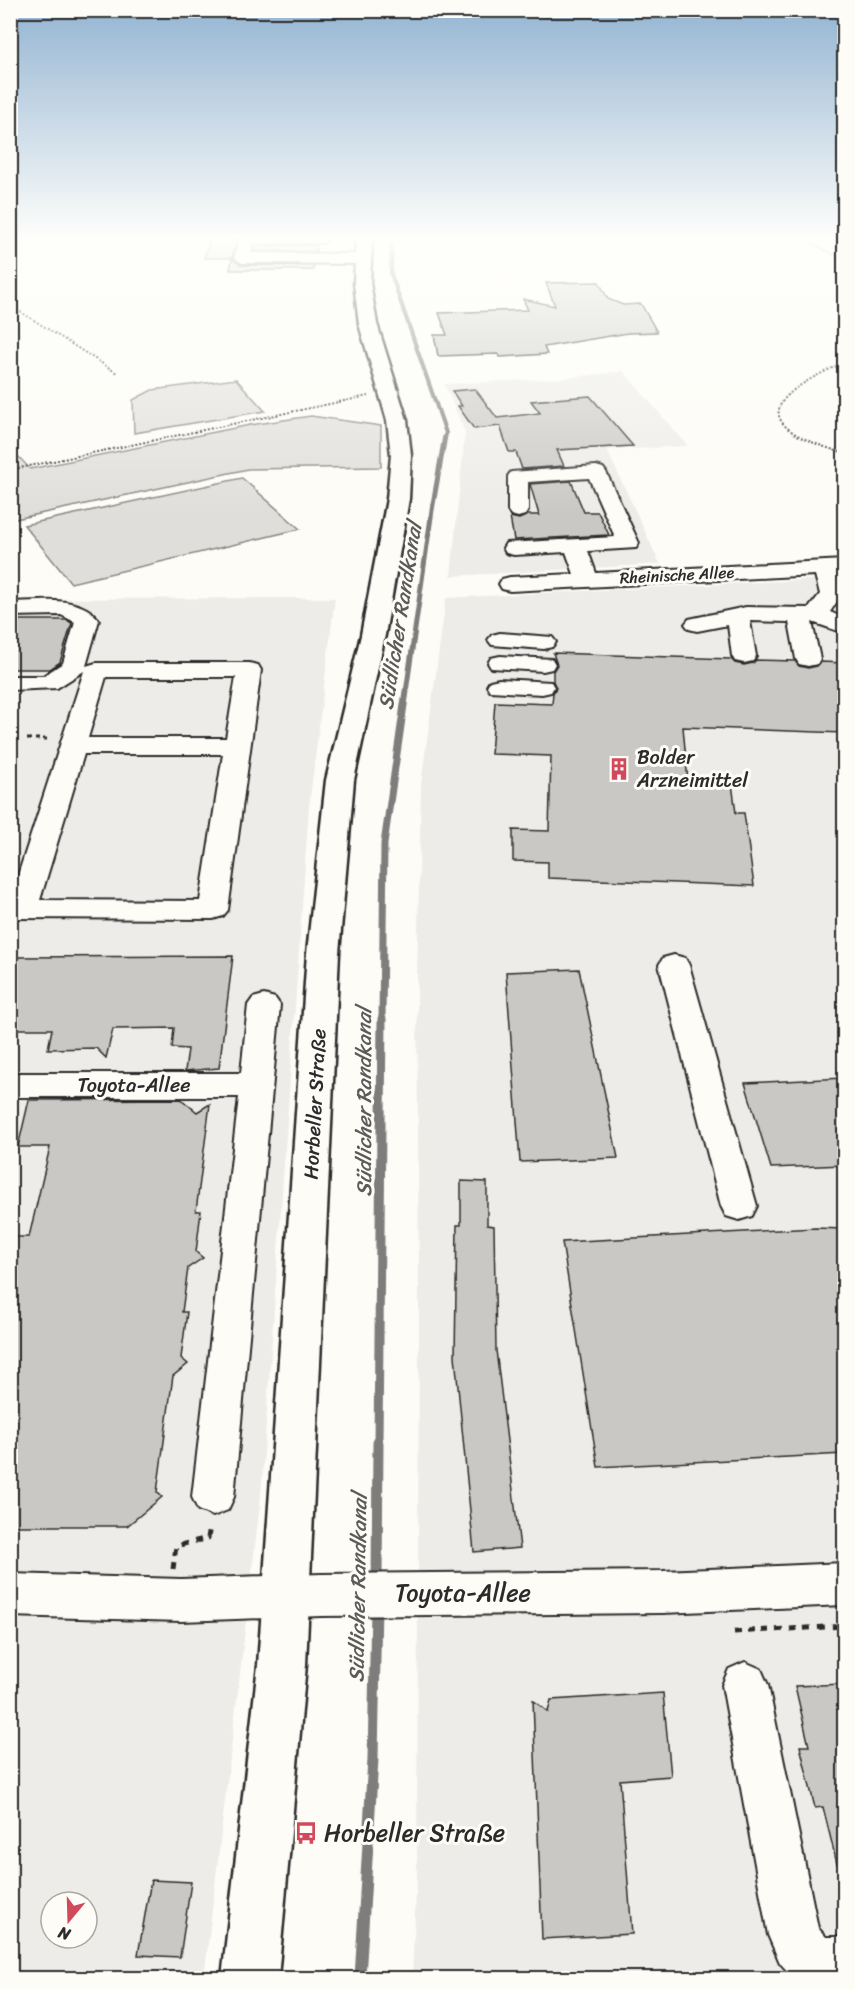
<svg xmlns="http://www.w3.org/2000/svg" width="855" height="1989" viewBox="0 0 855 1989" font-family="Sriracha,sans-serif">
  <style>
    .built { fill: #edece8; fill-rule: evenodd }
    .green { fill: #dfdeda; stroke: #858482; stroke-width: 1.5 }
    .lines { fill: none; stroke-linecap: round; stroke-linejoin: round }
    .stream-far4 { stroke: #7e7d7b; stroke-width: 4 }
    .stream-far3 { stroke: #7e7d7b; stroke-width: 5 }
    .stream-far2 { stroke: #7e7d7b; stroke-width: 7 }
    .stream-far1 { stroke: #7e7d7b; stroke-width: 9 }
    .stream { stroke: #7e7d7b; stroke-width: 11 }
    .building { fill: #c9c8c4; stroke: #2b2b2b; stroke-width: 1.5 }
    .minor-casing { stroke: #2b2b2b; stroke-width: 4 }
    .major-casing { stroke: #2b2b2b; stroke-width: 5 }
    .path-far2 { stroke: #2b2b2b; stroke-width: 2; stroke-dasharray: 2 2; stroke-linecap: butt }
    .path-far1 { stroke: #2b2b2b; stroke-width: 3; stroke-dasharray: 4 4; stroke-linecap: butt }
    .path { stroke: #2b2b2b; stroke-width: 5; stroke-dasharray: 7 7; stroke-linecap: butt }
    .minor { fill: #fdfcf7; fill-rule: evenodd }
    .major { fill: #fdfcf7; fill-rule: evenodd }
    .labels { text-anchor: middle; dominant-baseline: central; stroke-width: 6; stroke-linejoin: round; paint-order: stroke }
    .far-street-label { font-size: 16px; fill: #2b2b2b; stroke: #fdfcf7 }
    .poi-label { font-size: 20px; fill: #2b2b2b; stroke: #fdfcf7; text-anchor: start }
    .street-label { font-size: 20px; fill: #2b2b2b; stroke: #fdfcf7 }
    .water-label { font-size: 21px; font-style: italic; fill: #5b5b5a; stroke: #fdfcf7 }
    .near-street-label { font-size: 24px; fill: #2b2b2b; stroke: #fdfcf7 }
    .near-poi-label { font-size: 24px; fill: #2b2b2b; stroke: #fdfcf7; text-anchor: start }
  </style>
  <rect width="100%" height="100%" fill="#fdfcf7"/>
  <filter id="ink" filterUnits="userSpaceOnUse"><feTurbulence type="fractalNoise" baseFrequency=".0167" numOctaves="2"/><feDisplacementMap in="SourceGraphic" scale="12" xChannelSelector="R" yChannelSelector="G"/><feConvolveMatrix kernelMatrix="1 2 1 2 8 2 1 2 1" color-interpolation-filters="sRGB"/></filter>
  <g filter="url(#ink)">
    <!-- built -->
    <g class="built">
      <polygon points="623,371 688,446 607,450 660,564 451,576 465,432 444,384 565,378"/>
      <polygon points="844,578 844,1978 412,1978 417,1873 419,1306 417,978 421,785 446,598"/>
      <path d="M335,598L309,806L261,1495L204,1978H11L10,599ZM51,1902H87V1938H51Z"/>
    </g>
    <!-- green -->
    <g class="green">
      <polygon points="236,379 265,411 134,433 133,400 152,390"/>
      <polygon points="311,416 381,426 381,467 248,469 11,520 11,459 19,457 30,469 250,425"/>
      <polygon points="242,478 300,529 71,583 24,525"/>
    </g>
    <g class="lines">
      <!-- stream-far4 -->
      <polyline class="stream-far4" points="392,239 391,274 446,433 445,437"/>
      <!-- stream-far3 -->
      <polyline class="stream-far3" points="406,692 432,510 445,436"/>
      <!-- stream-far2 -->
      <polyline class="stream-far2" points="382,1021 384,844 406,691"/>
      <!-- stream-far1 -->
      <polyline class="stream-far1" points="378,1444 382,1019"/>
      <!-- stream -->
      <g class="stream">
        <polyline points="377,1582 378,1443"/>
        <polyline points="360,1978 373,1759 376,1606"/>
      </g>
    </g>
    <!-- building -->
    <g class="building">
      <polygon points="210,239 237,239 232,258 204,258"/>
      <polygon points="316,245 316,251 254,251 255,246"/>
      <polygon points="232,259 242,265 314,266 313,270 230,270"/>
      <polygon points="599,282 608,299 623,305 641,304 657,332 628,333 544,347 547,354 500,357 498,354 438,356 434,335 447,335 439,313 528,310 523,299 555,306 546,283"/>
      <polygon points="475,389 497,418 540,413 531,401 590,396 633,446 557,450 564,466 522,469 516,452 509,452 500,426 474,429 458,406 462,406 452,391"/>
      <polygon points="571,481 584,512 598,512 609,535 514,540 510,517 519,519 528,515 539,515 530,484"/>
      <polygon points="10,620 66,620 72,623 60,662 50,669 10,669"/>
      <polygon points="553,653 731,659 735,663 744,665 753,663 756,660 795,661 799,666 808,668 817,666 821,662 844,663 844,733 683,727 688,782 732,784 736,813 744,813 754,886 548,878 548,862 513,861 513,830 549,831 551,756 491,754 495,702 552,704 553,693 556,688 553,681 553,671 557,665"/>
      <polygon points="233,956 219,1068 185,1071 188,1049 172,1048 174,1028 113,1029 106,1058 96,1048 48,1049 52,1029 10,1029 10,957"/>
      <polygon points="579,969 618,1158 520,1162 506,972"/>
      <polygon points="844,1078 844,1165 771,1168 745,1083"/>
      <polygon points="181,1099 197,1112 210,1104 196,1211 201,1211 196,1252 203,1258 188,1268 182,1312 187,1312 181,1358 188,1364 173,1376 157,1492 162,1497 127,1526 10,1526 10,1237 29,1237 50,1147 18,1147 29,1100"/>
      <polygon points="461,1181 487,1182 487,1225 494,1226 496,1350 520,1548 474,1552 455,1356 457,1225 461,1225"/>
      <polygon points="815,1228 844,1229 844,1454 598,1467 562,1242"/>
      <polygon points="844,1684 844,1863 837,1864 823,1807 815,1808 800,1746 809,1746 795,1686"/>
      <polygon points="663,1693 671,1776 620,1780 632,1934 542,1939 533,1700 548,1712 551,1700"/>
      <polygon points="151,1880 191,1882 180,1957 138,1955"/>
    </g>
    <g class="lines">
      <!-- minor casing -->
      <g class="minor-casing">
        <g id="minor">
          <polygon points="239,239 327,239 325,242 320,243 253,244 251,253 363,254 371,259 363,264 242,263 234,258"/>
          <polygon points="596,466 603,468 606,472 639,543 636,548 588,551 596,573 844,560 844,574 837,574 842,594 830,612 844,618 844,633 812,622 820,659 817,664 808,666 799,664 796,659 789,622 750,621 756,656 753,661 744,663 735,661 732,656 728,625 697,631 689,629 685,624 689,619 746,607 809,608 820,594 815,575 510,591 502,589 499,584 502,579 510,577 574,574 566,552 514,555 506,553 503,548 506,543 615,537 589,478 528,482 528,511 525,515 518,517 511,515 508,511 508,476 511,472"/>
          <path d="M40,601C61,600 86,602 99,620L86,666L96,663H249L258,665L261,670L228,910L223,916L213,919L10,918V900L84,671L57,688L10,690V676H43L63,663L75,622L61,615L10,616V602ZM106,677H236L226,738H88ZM84,754H223L200,901L40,900Z"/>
          <polygon points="500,633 552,637 556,642 552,647 544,649 492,645 488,640 492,635"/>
          <polygon points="500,656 552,659 555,664 552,669 543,671 491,668 488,663 491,658"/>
          <polygon points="499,679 551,682 554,687 551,692 542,694 490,691 487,686 490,681"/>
          <polygon points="674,955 685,958 689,965 757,1206 752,1216 739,1220 726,1216 721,1206 659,965 663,958"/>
          <polygon points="264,995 275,998 280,1005 234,1497 228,1510 213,1516 198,1510 192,1497 239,1097 10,1097 10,1073 241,1073 248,1005 253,998"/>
          <polygon points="844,1563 844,1605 663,1613 321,1616 181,1621 10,1616 10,1574 181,1579 321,1574 663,1571"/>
          <polygon points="745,1662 761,1669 768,1685 818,1928 826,1937 844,1937 844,1978 794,1978 780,1963 768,1935 722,1685 729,1669"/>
        </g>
      </g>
      <!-- major casing -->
      <g class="major-casing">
        <polygon id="major" points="356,239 372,239 370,283 377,324 407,420 411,455 409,499 385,635 354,780 339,953 306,1665 278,1978 222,1978 258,1665 307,953 326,780 361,635 387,499 391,455 387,420 359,324 354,283"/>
      </g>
      <!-- path-far2 -->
      <g class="path-far2">
        <polyline points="803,239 844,260"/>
        <polyline points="10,305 117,373"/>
        <path d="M844,363C764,397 750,426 844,453"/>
        <polyline points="10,470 368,396"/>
      </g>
      <!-- path-far1 -->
      <polyline class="path-far1" points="27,739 51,739"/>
      <!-- path -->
      <g class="path">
        <polyline points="173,1569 176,1546 208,1538 210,1526"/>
        <polyline points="734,1632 844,1626"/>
      </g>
      <!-- minor -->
      <use href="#minor" class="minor"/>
      <!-- major -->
      <use href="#major" class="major"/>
    </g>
  </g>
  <!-- sky -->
  <linearGradient id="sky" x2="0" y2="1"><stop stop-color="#93b4d2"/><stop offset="0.46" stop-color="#fefefb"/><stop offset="1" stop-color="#fefefb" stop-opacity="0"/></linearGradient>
  <rect width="855" height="517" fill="url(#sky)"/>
  <!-- icons -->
  <defs>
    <g id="building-bare" transform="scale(1.8)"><path d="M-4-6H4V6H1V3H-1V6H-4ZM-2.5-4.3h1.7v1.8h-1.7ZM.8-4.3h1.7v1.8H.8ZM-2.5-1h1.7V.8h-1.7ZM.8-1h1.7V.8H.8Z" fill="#d1495b" stroke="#fdfcf7" stroke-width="2.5" paint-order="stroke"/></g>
    <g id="bus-bare" transform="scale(1.8)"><path d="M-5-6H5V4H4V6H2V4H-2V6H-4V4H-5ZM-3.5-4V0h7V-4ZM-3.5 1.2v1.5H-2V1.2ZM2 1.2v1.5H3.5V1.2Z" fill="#d1495b" stroke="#fdfcf7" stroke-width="2.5" paint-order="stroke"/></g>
  </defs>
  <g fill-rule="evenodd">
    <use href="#building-bare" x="619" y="769"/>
    <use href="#bus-bare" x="306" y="1833"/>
  </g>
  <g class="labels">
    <!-- far-street labels -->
    <g class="far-street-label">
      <text transform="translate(677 575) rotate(-3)">Rheinische Allee</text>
    </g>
    <!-- poi labels -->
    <g class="poi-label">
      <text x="637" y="757">Bolder<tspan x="637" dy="23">Arzneimittel</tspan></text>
    </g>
    <!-- street labels -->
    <g class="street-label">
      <text x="134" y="1085">Toyota-Allee</text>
      <text transform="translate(315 1104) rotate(-87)">Horbeller Straße</text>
    </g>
    <!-- water labels -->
    <g class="water-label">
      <text transform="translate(400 616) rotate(-81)">Südlicher Randkanal</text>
      <text transform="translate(364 1102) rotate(-90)">Südlicher Randkanal</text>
      <text transform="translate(358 1588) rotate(-89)">Südlicher Randkanal</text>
    </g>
    <!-- near-street labels -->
    <g class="near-street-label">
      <text x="463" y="1593">Toyota-Allee</text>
    </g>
    <!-- near-poi labels -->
    <g class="near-poi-label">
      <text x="324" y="1833">Horbeller Straße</text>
    </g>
  </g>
  <!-- margin -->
  <rect width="855" height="1989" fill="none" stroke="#fdfcf7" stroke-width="36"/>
  <rect x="18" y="18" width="819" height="1953" fill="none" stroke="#2b2b2b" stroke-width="2" filter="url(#ink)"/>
  <!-- north arrow -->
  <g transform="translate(69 1920) rotate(199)"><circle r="28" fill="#fdfcf7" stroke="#a9a8a5" stroke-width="1.5"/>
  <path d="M0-4.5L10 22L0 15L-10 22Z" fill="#d1495b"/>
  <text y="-9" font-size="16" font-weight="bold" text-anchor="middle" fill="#2b2b2b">N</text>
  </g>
</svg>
